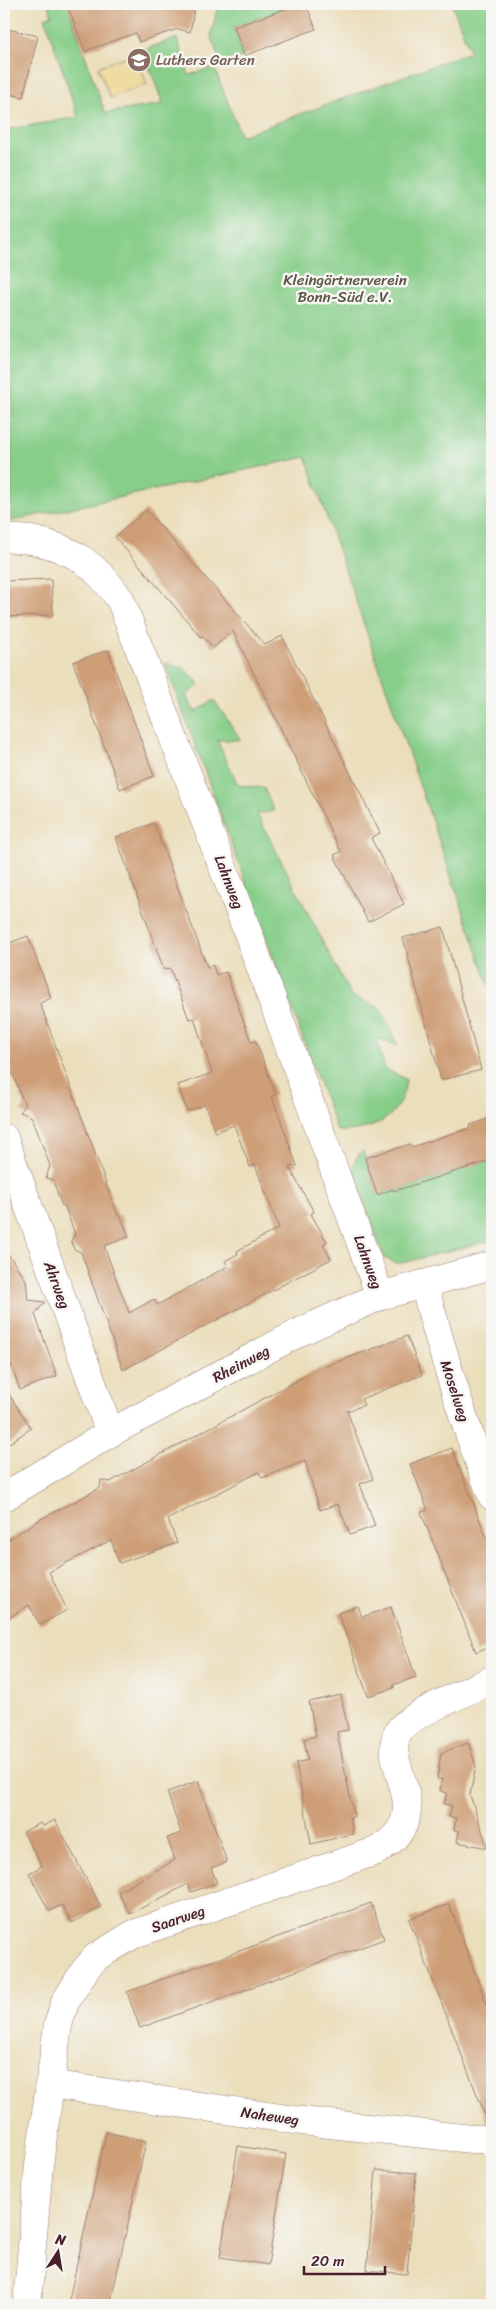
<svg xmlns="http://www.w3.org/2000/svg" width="496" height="2309" viewBox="0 0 496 2309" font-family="Sriracha,sans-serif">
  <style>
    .green { fill: #87ce89; stroke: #68765a }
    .sand { fill: #eeda9e; stroke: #9c7c64 }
    .building { fill: #ce9e77 }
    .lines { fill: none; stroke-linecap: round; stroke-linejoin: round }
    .minor-casing { stroke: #9a7e73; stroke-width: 29 }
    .minor { stroke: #fff; stroke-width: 28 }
    .labels { text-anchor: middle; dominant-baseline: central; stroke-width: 5; stroke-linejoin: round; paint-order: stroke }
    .education-label { font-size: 15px; fill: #785e54; stroke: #f6f6f2; text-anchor: start }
    .park-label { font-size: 15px; fill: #5c5447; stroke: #f6f6f2 }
    .street-label { font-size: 15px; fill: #4a1f2b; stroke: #f6f6f2 }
  </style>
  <rect width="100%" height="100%" fill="#f6f6f2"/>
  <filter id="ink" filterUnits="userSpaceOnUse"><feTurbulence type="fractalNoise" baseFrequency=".02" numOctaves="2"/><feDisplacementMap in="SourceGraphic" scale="10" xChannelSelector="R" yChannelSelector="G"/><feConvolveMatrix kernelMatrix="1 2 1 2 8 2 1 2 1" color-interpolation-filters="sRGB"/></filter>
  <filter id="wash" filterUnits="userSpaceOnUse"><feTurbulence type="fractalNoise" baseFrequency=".0096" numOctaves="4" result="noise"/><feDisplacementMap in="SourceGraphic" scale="20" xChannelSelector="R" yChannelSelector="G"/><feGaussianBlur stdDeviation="1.12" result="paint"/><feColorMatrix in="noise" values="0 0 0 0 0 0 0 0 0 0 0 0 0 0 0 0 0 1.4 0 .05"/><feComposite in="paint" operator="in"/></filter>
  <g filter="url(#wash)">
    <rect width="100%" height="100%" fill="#ebdebb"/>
    <!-- green -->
    <g class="green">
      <polygon points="48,4 67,4 105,113 163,104 143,50 177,38 189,75 214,67 241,136 470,52 452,4 492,4 492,994 306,457 11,521 12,372 8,370 4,355 4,130 78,117 45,18 52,15"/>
      <polygon points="218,4 299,4 234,27 244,56 221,64 211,36"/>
      <path d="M165,663L183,668L200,684L186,696L195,712L214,700L241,740H217L238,785L264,788L274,811L257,814L351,996L380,1008L398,1046L376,1038L385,1069L406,1079C402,1118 374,1132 337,1131Z"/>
      <path d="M363,1151L377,1194L393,1189L394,1191L492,1160V1240L402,1263H395L384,1258L353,1171C353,1163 356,1156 363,1151Z"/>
    </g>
    <!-- sand -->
    <polygon class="sand" points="135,53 147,84 110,98 98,67"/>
    <g id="blocks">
      <!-- building -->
      <g class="building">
        <polygon points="67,4 195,4 190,32 178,29 139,42 136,33 85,51"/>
        <polygon points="299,4 306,4 316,29 244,56 234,27"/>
        <polygon points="4,28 38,36 23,97 4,93"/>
        <polygon points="146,510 265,645 282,636 380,833 371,838 404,904 368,922 334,855 341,852 233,631 213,648 203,636 201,637 115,537"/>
        <polygon points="51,579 53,615 4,617 4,581"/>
        <polygon points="108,650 154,776 120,789 73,662"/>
        <polygon points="154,823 207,967 213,965 216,975 226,972 251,1042 256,1041 276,1095 272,1096 297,1166 289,1167 314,1212 311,1214 327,1242 323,1244 331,1259 123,1370 81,1252 74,1249 71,1241 75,1234 64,1205 62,1206 53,1180 46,1178 50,1166 32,1117 20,1112 25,1106 10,1067 4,1065 4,1057 7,1052 4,1043 4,945 28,936 51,998 40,1003 118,1216 120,1214 129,1237 104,1246 129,1313 154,1299 157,1305 228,1266 225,1261 238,1254 237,1251 279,1228 255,1165 250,1167 234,1125 215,1132 205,1105 187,1111 178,1085 212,1073 194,1018 189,1019 170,968 164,970 116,837"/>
        <polygon points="443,927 481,1070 441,1080 403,938"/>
        <polygon points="492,1118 492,1160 394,1191 393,1189 377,1195 365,1158 410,1144 412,1147 441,1137 471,1128 470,1125"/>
        <polygon points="4,1248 26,1280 28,1300 45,1302 35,1314 57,1376 20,1390 4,1345"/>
        <polygon points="407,1336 422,1375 361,1399 364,1405 347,1411 373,1479 360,1484 375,1526 350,1535 338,1504 320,1510 305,1461 262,1478 259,1472 168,1519 177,1543 119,1563 111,1540 49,1572 67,1610 40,1625 29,1605 4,1621 4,1542 39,1520 100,1488 101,1480 110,1482 318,1369"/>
        <polygon points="4,1387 31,1428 4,1447"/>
        <polygon points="452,1448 492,1552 492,1645 476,1652 421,1512 428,1510 410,1464"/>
        <polygon points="358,1606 362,1617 391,1607 416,1677 393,1685 394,1688 368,1696 338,1613"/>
        <polygon points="341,1695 348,1730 337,1732 354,1817 350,1817 353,1834 311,1844 296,1763 308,1760 304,1739 316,1736 309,1702"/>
        <polygon points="468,1743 476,1766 470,1795 488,1848 457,1842 459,1831 454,1830 456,1818 449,1817 452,1806 444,1804 447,1793 440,1791 442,1779 437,1779 441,1753"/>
        <polygon points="198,1781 227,1862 211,1868 217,1883 191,1892 188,1884 130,1914 118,1892 175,1860 167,1838 181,1833 167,1792"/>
        <polygon points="55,1820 101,1907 72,1923 62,1905 49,1911 29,1873 42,1866 23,1832 40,1823 43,1826"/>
        <polygon points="371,1903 384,1939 140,2028 127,1992"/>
        <polygon points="449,1904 492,2018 492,2123 488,2123 409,1919"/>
        <polygon points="106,2132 146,2141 110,2305 68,2305"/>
        <polygon points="238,2146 286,2154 268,2265 220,2257"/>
        <polygon points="376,2170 416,2173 407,2274 367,2270"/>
      </g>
    </g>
  </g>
  <g filter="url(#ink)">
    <use href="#blocks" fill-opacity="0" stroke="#9a7e73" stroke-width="1"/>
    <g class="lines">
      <!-- minor casing -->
      <g class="minor-casing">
        <g id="minor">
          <path d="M4,538C13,539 22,539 31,540C73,548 98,566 121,601L248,933L380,1296"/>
          <polyline points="4,1138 110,1433"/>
          <path d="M424,1284C443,1355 465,1427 492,1496"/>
          <polyline points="4,1497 110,1433 302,1331 380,1296 492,1265"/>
          <polyline points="49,2084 301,2121 472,2139 492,2139"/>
          <path d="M27,2305L39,2165L58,2025L65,2002L85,1970L96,1957L134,1934L376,1851C445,1812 373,1762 401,1728C412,1714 473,1689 492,1680"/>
        </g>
      </g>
      <!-- minor -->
      <use href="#minor" class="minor"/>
    </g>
  </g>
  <!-- icons -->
  <defs>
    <g id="school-disc" transform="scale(1.25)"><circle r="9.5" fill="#8d6e63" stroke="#f6f6f2"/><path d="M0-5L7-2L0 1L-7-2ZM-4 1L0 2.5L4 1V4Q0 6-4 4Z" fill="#fff"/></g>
  </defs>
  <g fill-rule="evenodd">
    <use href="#school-disc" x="139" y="60"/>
  </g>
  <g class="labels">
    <!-- education labels -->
    <g class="education-label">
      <text x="156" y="60">Luthers Garten</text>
    </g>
    <!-- park labels -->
    <g class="park-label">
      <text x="345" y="280">Kleingärtnerverein<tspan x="345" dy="17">Bonn-Süd e.V.</tspan></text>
    </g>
    <!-- street labels -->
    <g class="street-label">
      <text transform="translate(229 882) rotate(69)">Lahnweg</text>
      <text transform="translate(368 1262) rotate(70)">Lahnweg</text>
      <text transform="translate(57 1285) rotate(70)">Ahrweg</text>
      <text transform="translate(241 1364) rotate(-28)">Rheinweg</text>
      <text transform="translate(455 1391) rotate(72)">Moselweg</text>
      <text transform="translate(178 1919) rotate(-19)">Saarweg</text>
      <text transform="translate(270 2116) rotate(8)">Naheweg</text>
    </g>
  </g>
  <!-- margin -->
  <rect width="496" height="2309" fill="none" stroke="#f6f6f2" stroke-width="20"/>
  <!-- north arrow -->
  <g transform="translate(58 2252) rotate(12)" stroke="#f6f6f2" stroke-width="4" paint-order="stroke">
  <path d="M0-4L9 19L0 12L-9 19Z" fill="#4a1f2b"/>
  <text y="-8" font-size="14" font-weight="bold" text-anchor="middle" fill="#4a1f2b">N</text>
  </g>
  <!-- scale -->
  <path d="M304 2266v8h81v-8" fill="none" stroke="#4a1f2b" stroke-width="2.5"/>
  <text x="311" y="2266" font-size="15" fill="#4a1f2b" stroke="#f6f6f2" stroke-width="4" paint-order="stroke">20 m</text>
</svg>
